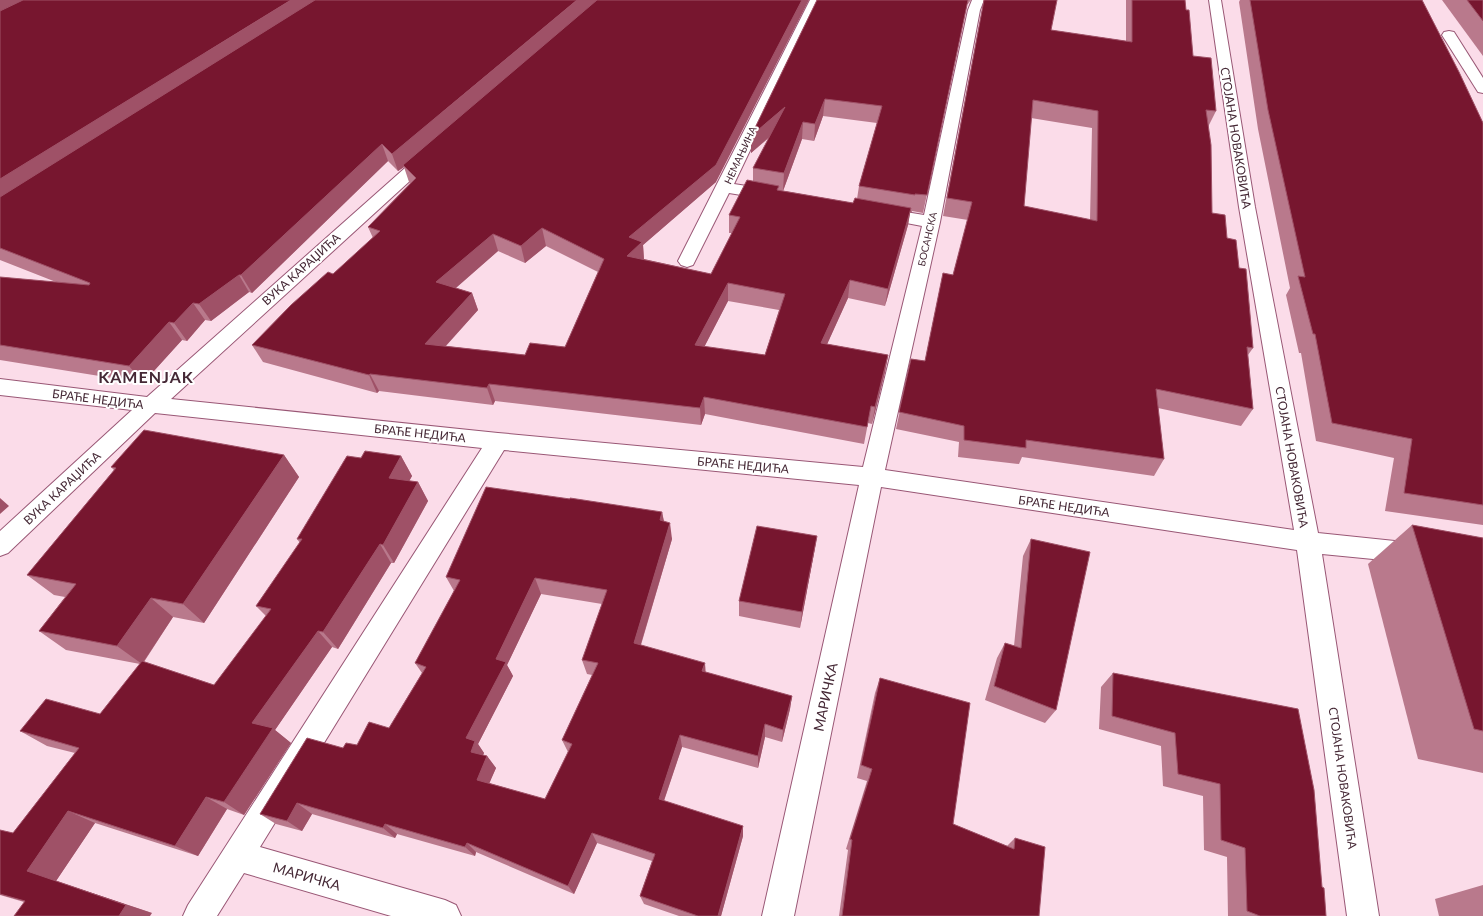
<svg xmlns="http://www.w3.org/2000/svg" width="1483" height="916" viewBox="0 0 1483 916" font-family="Lato,sans-serif">
  <style>
    .lines { fill: none; stroke-linecap: round; stroke-linejoin: round }
    .minor-casing { stroke: #995775; stroke-width: 2 }
    .minor { fill: #fff; fill-rule: evenodd }
    .wall { fill: #b9798c; fill-rule: evenodd }
    .shaded-wall { fill: #9f5167 }
    .building { fill: #77162f; stroke: #9f5167; fill-rule: evenodd }
    .labels { text-anchor: middle; dominant-baseline: central; stroke-width: 4; stroke-linejoin: round; paint-order: stroke }
    .far-street-label { font-size: 10px; fill: #452835; stroke: #fff }
    .street-label { font-size: 12px; fill: #452835; stroke: #fff }
    .near-street-label { font-size: 14px; fill: #452835; stroke: #fff }
    .district-label { font-size: 16px; font-weight: bold; letter-spacing: 1px; fill: #452835; stroke: #fff }
  </style>
  <rect width="100%" height="100%" fill="#fbdce9"/>
  <g class="lines">
    <!-- minor casing -->
    <g class="minor-casing">
      <g id="minor">
        <polygon points="810,0 822,0 734,184 772,190 778,191 780,195 778,199 772,200 729,193 693,265 687,267 681,265 678,261"/>
        <polygon points="972,0 984,0 980,10 940,222 885,470 1294,530 1239,207 1209,0 1221,0 1255,207 1318,533 1414,543 1422,546 1426,553 1422,560 1414,563 1322,554 1379,916 1347,916 1297,550 881,487 794,916 762,916 859,485 504,450 260,847 445,900 456,905 461,916 391,916 244,873 217,916 183,916 188,905 482,448 155,413 8,553 0,556 0,531 132,410 0,395 0,379 147,397 423,152 429,150 435,152 437,155 435,158 171,399 498,433 863,467 922,226 875,217 873,213 875,209 881,208 924,215 968,10"/>
        <polygon points="1449,31 1454,32 1483,78 1483,93 1478,92 1442,35 1444,32"/>
      </g>
    </g>
    <!-- minor -->
    <use href="#minor" class="minor"/>
  </g>
  <!-- wall -->
  <g class="wall">
    <path d="M0,0L716,182L643,245L644,259L711,274L732,233H729V215L753,181V168L770,137L751,153V136L817,0H971L968,4H967L923,213L912,211V212H910L908,225L885,306L848,298L827,344L888,355L885,372L872,424L868,423L864,444L705,414L701,425L495,401L493,405L379,391L377,393L263,362L252,345L333,274L373,238L368,227L410,183L409,182L404,167L398,171L388,161L252,293L249,292L211,321L205,320L187,341L182,340L143,383L0,360V277L56,282L0,260ZM823,116L877,123L859,186L857,199L853,203L779,190L783,191L802,139L814,141ZM546,246L598,272L565,347L525,355L446,346L478,310L472,293L456,288L498,251L525,263ZM728,301L779,310L765,355L704,347Z"/>
    <path d="M984,0L1051,30L1126,41V0H1185L1186,10L1193,56L1216,111L1208,127L1212,213L1227,238L1239,268L1253,348L1248,355L1253,409L1241,426L1158,408L1164,459L1154,476L1022,457L1019,464L958,457L959,442L896,429L911,359L925,361L943,273L953,275L968,220L943,216ZM1031,118L1092,128L1090,220L1024,206Z"/>
    <polygon points="1240,0 1422,0 1483,123 1483,525 1385,511 1394,458 1316,441 1301,353 1299,353 1286,295 1290,288 1258,129 1239,2"/>
    <polygon points="1442,0 1483,0 1483,56"/>
    <polygon points="284,455 299,477 204,623 173,617 144,662 214,685 266,616 256,606 300,543 297,539 361,458 401,456 412,476 409,481 418,482 428,501 394,563 391,563 338,649 332,647 275,730 291,743 244,815 227,809 198,856 95,823 56,881 152,913 24,902 0,895 0,830 13,833 75,753 47,746 20,731 100,714 140,664 66,650 39,631 65,597 54,595 27,575 114,470 111,467"/>
    <path d="M662,512L664,521L672,539L641,645L705,672L792,696L790,709L782,742L765,737L758,768L682,747L664,801L743,836L721,916H679L644,904L640,896L652,861L597,843L574,894L476,852L475,856L397,834L395,838L312,814L302,831L276,824L260,814L343,748L357,745L389,728L422,673L415,663L454,591L446,577ZM541,594L602,604L582,660L587,674L592,675L562,740L568,752L545,799L489,783L496,768L487,756L483,755L484,753L478,744L513,676L507,665Z"/>
    <polygon points="1412,525 1483,538 1483,773 1418,759 1368,564"/>
    <polygon points="817,536 814,553 800,628 739,616 739,601"/>
    <polygon points="1031,539 1056,710 1045,723 985,700 997,658 1005,643 1014,646 1023,556"/>
    <polygon points="1113,673 1298,709 1326,916 1228,916 1227,857 1204,850 1203,796 1163,786 1161,746 1099,729 1101,687"/>
    <polygon points="880,678 953,824 1007,846 1015,838 1039,916 839,916 848,850 846,849 867,781 857,778 875,693"/>
    <polygon points="1483,885 1483,916 1439,916 1435,899"/>
  </g>
  <!-- shaded-wall -->
  <g class="shaded-wall">
    <polygon points="0,0 39,0 0,20"/>
    <polygon points="291,0 323,0 0,205 0,179"/>
    <polygon points="577,0 599,0 403,165 404,167 398,171 392,154"/>
    <polygon points="802,0 809,0 716,182 643,245 644,260 627,256 629,237"/>
    <polygon points="825,99 823,116 814,141 815,124"/>
    <polygon points="785,107 784,124 751,153 751,136"/>
    <polygon points="803,122 802,139 783,191 784,173"/>
    <polygon points="382,144 388,161 252,293 241,275"/>
    <polygon points="911,208 908,225 885,306 888,289"/>
    <polygon points="542,228 546,246 525,263 521,246"/>
    <polygon points="493,234 498,251 443,299 436,282"/>
    <polygon points="239,275 249,292 211,321 199,304"/>
    <polygon points="850,280 848,298 820,360 821,343"/>
    <polygon points="728,283 728,301 696,363 695,345"/>
    <polygon points="472,293 478,310 432,361 425,344"/>
    <polygon points="193,303 205,320 187,341 174,323"/>
    <polygon points="169,322 182,340 143,383 129,366"/>
    <polygon points="888,355 885,372 872,424 875,407"/>
    <polygon points="370,374 379,391 377,393 369,375"/>
    <polygon points="489,384 495,401 493,405 487,388"/>
    <polygon points="704,397 705,414 701,425 700,408"/>
    <polygon points="284,455 299,477 204,623 183,604"/>
    <polygon points="401,456 412,476 400,497 389,478"/>
    <polygon points="418,482 428,501 394,563 383,545"/>
    <polygon points="0,498 9,506 0,514"/>
    <polygon points="662,512 665,528 660,520"/>
    <polygon points="670,523 672,539 637,657 634,643"/>
    <polygon points="817,536 814,553 800,628 802,612"/>
    <polygon points="380,544 391,563 338,649 323,632"/>
    <polygon points="535,578 541,594 507,665 513,676 478,744 484,753 479,763 471,752 466,738 496,659"/>
    <polygon points="151,598 173,617 142,664 117,646"/>
    <polygon points="318,631 332,647 275,730 291,743 244,815 224,802 252,723"/>
    <polygon points="705,663 706,677 702,671"/>
    <polygon points="792,696 790,709 782,742 783,730"/>
    <polygon points="765,724 765,737 758,768 758,756"/>
    <polygon points="680,735 682,747 661,809 659,799"/>
    <polygon points="487,756 496,768 486,791 477,780"/>
    <polygon points="206,797 227,809 198,856 175,846"/>
    <polygon points="297,803 312,814 302,831 287,821"/>
    <polygon points="68,811 95,823 56,881 152,913 150,916 119,916 27,871"/>
    <polygon points="385,824 397,834 395,838 383,828"/>
    <polygon points="743,826 743,836 721,916 718,916"/>
    <polygon points="592,833 597,843 574,894 568,886"/>
    <polygon points="467,843 476,852 475,856 465,847"/>
  </g>
  <!-- building -->
  <g class="building">
    <polygon points="23,0 291,0 0,179 0,11"/>
    <polygon points="315,0 577,0 392,154 382,144 241,275 239,275 199,304 193,303 174,323 169,322 129,366 0,345 0,277 89,285 90,283 0,248 0,197"/>
    <path d="M597,0H802L716,165L629,237L642,242L627,256L711,274L740,217L729,215L747,180L779,186L777,190L853,203L855,198L911,208L888,289L850,280L821,343L888,355L875,407L871,406L867,427L704,397L700,408L489,384L487,388L370,374L369,375L252,345L291,305L328,272L333,274L380,231L368,227L416,178L403,165ZM542,228L604,259L565,347L530,343L525,355L425,344L472,293L436,282L493,234L521,246ZM728,283L785,294L765,355L695,345Z"/>
    <polygon points="817,0 968,0 927,195 915,194 915,195 859,186 882,106 825,99 815,124 803,122 784,173 753,168 785,107 751,136"/>
    <path d="M984,0H1057L1051,30L1132,42V0H1185L1186,10H1189L1193,56L1211,58L1216,111L1206,110L1211,145L1212,213L1225,215L1227,238L1236,240L1239,268L1246,269L1253,348L1247,347L1253,409L1156,389L1164,459L1026,440V448L964,440V426L899,412L911,359L925,361L943,273L953,275L972,202L947,198ZM1033,100L1098,111L1097,221L1024,206Z"/>
    <polygon points="1250,0 1422,0 1459,72 1483,123 1483,505 1404,493 1412,439 1332,423 1315,334 1313,334 1298,276 1305,277 1268,110"/>
    <polygon points="1467,0 1483,0 1483,21"/>
    <polygon points="144,430 284,455 183,604 151,598 117,646 39,631 76,584 27,575 116,468 111,467"/>
    <polygon points="365,451 401,456 389,478 418,482 383,545 380,544 323,632 318,631 252,723 273,728 224,802 206,797 175,846 68,811 27,871 126,905 119,916 14,916 25,901 0,894 0,830 13,833 79,748 20,731 46,699 100,714 142,661 214,685 271,609 256,606 302,539 297,539 347,456 361,458"/>
    <path d="M486,487L570,499V498L662,512L660,520L670,523L634,643L705,663L702,671L792,696L783,730L765,724L758,756L680,735L659,799L743,826L718,916H698L640,896L655,854L592,833L568,886L467,843L465,847L385,824L383,828L297,803L287,821L260,814L307,738L343,748L346,743L357,745L369,722L389,728L426,667L415,663L460,580L446,577ZM535,578L607,590L582,660L598,663L562,740L572,744L545,799L477,780L487,756L471,752L475,741L466,738L506,662L496,659Z"/>
    <polygon points="1412,525 1483,538 1483,731 1474,729"/>
    <polygon points="757,526 817,536 802,612 739,601"/>
    <polygon points="1031,539 1090,552 1056,710 994,686 1005,643 1021,648"/>
    <polygon points="1113,673 1298,709 1314,790 1322,887 1324,888 1326,916 1260,916 1247,911 1245,848 1221,840 1220,784 1178,774 1175,733 1112,716"/>
    <polygon points="880,678 970,703 953,824 1014,849 1015,838 1045,847 1039,916 842,916 852,840 850,839 872,769 861,765"/>
  </g>
  <g class="labels">
    <!-- far-street labels -->
    <g class="far-street-label">
      <text transform="translate(740 155) rotate(-65)">НЕМАЊИНА</text>
      <text transform="translate(927 239) rotate(-77)">БОСАНСКА</text>
    </g>
    <!-- street labels -->
    <g class="street-label">
      <text transform="translate(1236 138) rotate(81)">СТОЈАНА НОВАКОВИЋА</text>
      <text transform="translate(301 269) rotate(-42)">ВУКА КАРАЏИЋА</text>
      <text transform="translate(98 399) rotate(7)">БРАЋЕ НЕДИЋА</text>
      <text transform="translate(420 433) rotate(6)">БРАЋЕ НЕДИЋА</text>
      <text transform="translate(1292 457) rotate(80)">СТОЈАНА НОВАКОВИЋА</text>
      <text transform="translate(743 465) rotate(5)">БРАЋЕ НЕДИЋА</text>
      <text transform="translate(62 488) rotate(-43)">ВУКА КАРАЏИЋА</text>
      <text transform="translate(1064 506) rotate(8)">БРАЋЕ НЕДИЋА</text>
      <text transform="translate(1343 778) rotate(82)">СТОЈАНА НОВАКОВИЋА</text>
    </g>
    <!-- near-street labels -->
    <g class="near-street-label">
      <text transform="translate(825 697) rotate(-78)">МАРИЧКА</text>
      <text transform="translate(307 876) rotate(16)">МАРИЧКА</text>
    </g>
    <!-- district labels -->
    <g class="district-label">
      <text x="146" y="376">KAMENJAK</text>
    </g>
  </g>
</svg>
